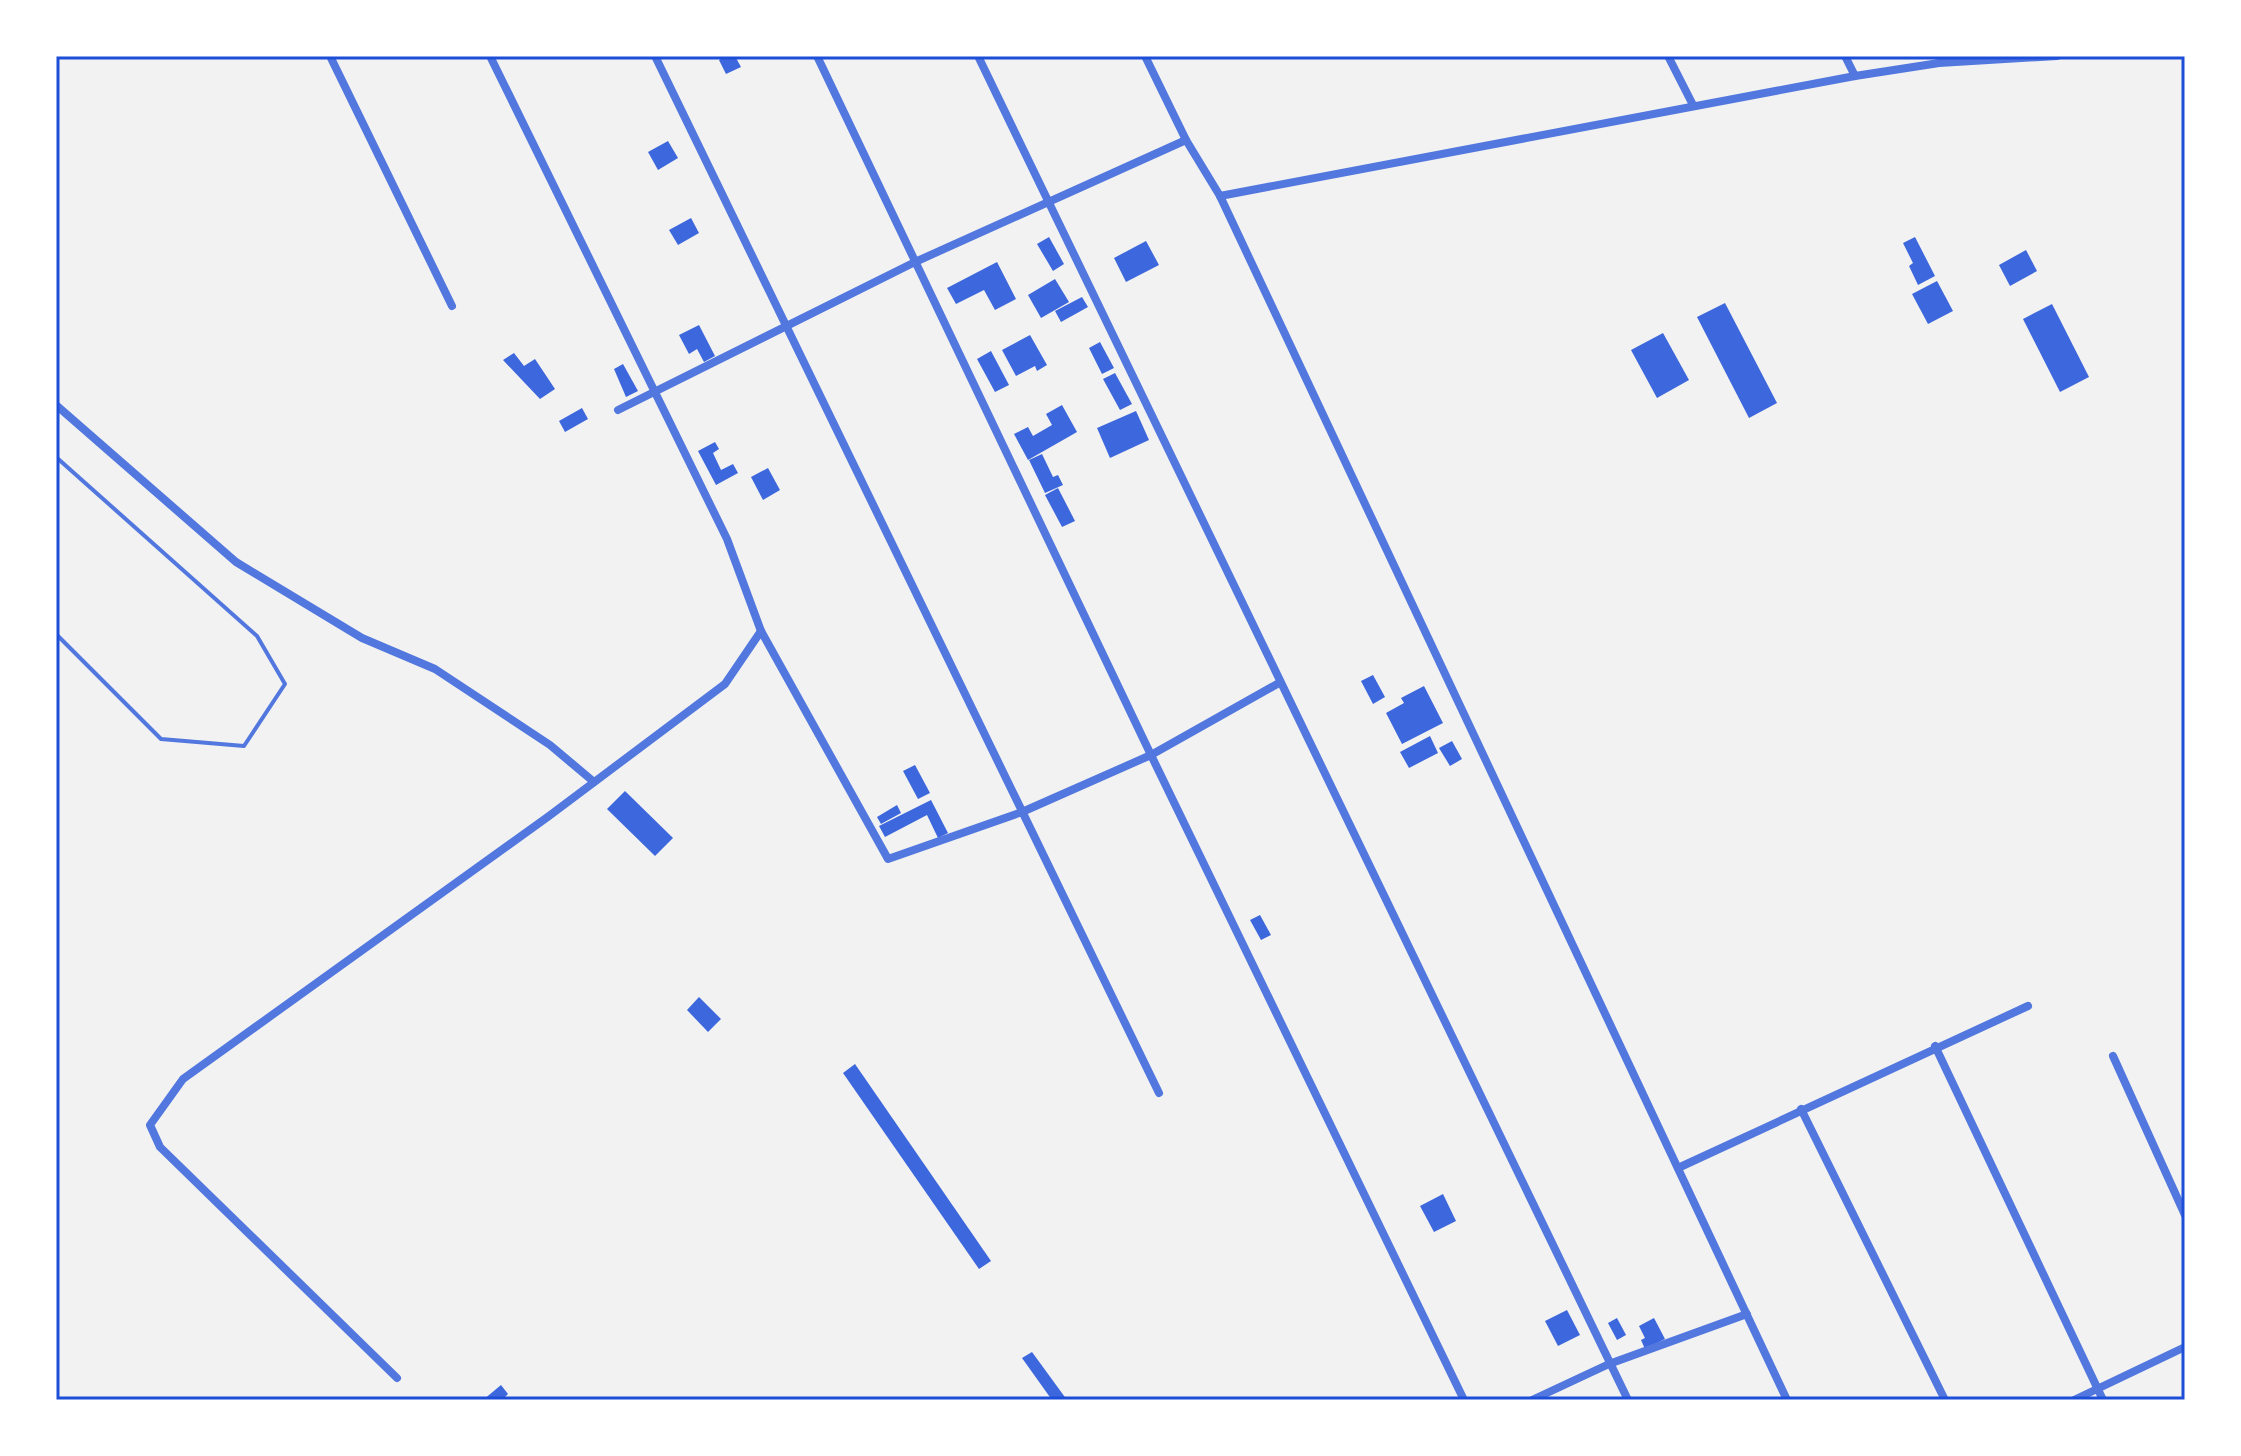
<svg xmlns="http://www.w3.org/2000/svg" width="2241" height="1456" viewBox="0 0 2241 1456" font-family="'PT Sans Narrow',sans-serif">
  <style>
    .building { fill: #3d67dc }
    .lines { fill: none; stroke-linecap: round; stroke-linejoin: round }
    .service { stroke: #5277de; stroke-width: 4 }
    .minor { stroke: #5277de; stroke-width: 8 }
    .neatline { fill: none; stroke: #1d4ed8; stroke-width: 3 }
  </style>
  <rect width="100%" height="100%" fill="#f2f2f2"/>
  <!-- building -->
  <g class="building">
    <polygon points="726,56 735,56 741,67 726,74 719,60"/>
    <polygon points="668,141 678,158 658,170 648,152"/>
    <polygon points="691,218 699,233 678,245 669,230"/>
    <polygon points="1049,237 1064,264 1053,271 1037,244"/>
    <polygon points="1915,237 1935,276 1918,285 1909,266 1913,263 1903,243"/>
    <polygon points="1146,241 1159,265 1126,282 1114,258"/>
    <polygon points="2026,250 2037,271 2010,286 1999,265"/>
    <polygon points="997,262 1016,299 995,310 984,290 956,304 947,288"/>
    <polygon points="1055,279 1069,302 1041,318 1028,295"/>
    <polygon points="1937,281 1953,311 1928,324 1912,294"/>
    <polygon points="1082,297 1088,307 1061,322 1055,311"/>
    <polygon points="1725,303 1777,403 1749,418 1697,317"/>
    <polygon points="2052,304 2089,377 2060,392 2023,319"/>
    <polygon points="699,325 715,356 704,362 697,349 689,354 679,335"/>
    <polygon points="1663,333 1689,380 1657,398 1631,350"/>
    <polygon points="1030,335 1047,365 1037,371 1035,366 1016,376 1002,350"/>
    <polygon points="1100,342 1114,368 1102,374 1089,348"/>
    <polygon points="991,351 1009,385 995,392 977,359"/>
    <polygon points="514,353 524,366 535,359 555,389 540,399 503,360"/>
    <polygon points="623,364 638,391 626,397 614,369"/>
    <polygon points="1115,373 1132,404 1120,410 1103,379"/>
    <polygon points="1062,405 1077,432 1028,460 1014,434 1028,427 1033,436 1052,425 1046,414"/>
    <polygon points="582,408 588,419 565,432 559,421"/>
    <polygon points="1136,411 1149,440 1110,458 1097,428"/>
    <polygon points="715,442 719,449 713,453 721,470 733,464 738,473 716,485 698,451"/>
    <polygon points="1042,454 1053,477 1058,475 1063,485 1045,493 1029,460"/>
    <polygon points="768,468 780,490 763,500 751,477"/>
    <polygon points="1058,488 1075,521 1062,527 1045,495"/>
    <polygon points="1373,675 1385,697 1373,704 1361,681"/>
    <polygon points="1424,686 1443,723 1402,744 1386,713 1404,703 1401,698"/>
    <polygon points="1430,736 1438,753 1409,768 1400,752"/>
    <polygon points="1452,741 1462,759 1450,766 1439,748"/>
    <polygon points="915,765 930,793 918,799 903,771"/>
    <polygon points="625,791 673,838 655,856 607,809"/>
    <polygon points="931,800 948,833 938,838 927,815 885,837 879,826"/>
    <polygon points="897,805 901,813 881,824 877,817"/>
    <polygon points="1260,915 1271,935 1261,940 1250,920"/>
    <polygon points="699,997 721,1019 708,1032 687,1010"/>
    <polygon points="855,1064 991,1261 979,1269 843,1073"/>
    <polygon points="1443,1194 1456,1221 1434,1232 1420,1206"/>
    <polygon points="1567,1310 1580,1335 1558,1346 1545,1321"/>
    <polygon points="1617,1318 1626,1335 1617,1340 1608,1323"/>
    <polygon points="1654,1318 1665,1339 1645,1349 1641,1340 1645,1338 1639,1326"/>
    <polygon points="1032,1352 1067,1400 1052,1400 1022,1358"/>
    <polygon points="501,1385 508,1394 502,1400 483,1400"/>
  </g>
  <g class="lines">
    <!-- service -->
    <polyline class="service" points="56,457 257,636 285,684 244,746 161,739 56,634"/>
    <!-- minor -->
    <g class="minor">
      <polyline points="330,56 452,306"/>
      <polyline points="490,56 727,539 761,631 888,859 1022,812 1151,755 1279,683"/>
      <polyline points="655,56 1159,1093"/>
      <polyline points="817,56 1151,755 1464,1400"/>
      <polyline points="978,56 1628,1400"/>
      <polyline points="1145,56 1186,140 1220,196 1787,1400"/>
      <polyline points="1668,56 1693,105"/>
      <polyline points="1845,56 1855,76"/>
      <polyline points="1220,196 1855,76 1939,63 2057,56"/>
      <polyline points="56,405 236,562 362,638 435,669 550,745 594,782"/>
      <polyline points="618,410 915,262 1186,140"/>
      <polyline points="1935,1046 2103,1400"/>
      <polyline points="2113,1056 2185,1215"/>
      <polyline points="1801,1109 1945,1400"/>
      <polyline points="1678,1168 2028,1006"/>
      <polyline points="397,1378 160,1147 150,1125 183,1079 549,816 725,684 761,631"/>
      <polyline points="1532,1400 1609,1364 1747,1314"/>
      <polyline points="2074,1400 2185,1347"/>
    </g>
  </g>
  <!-- border -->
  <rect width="2241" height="1456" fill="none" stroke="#ffffff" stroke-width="116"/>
  <rect x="58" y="58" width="2125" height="1340" class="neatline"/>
</svg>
